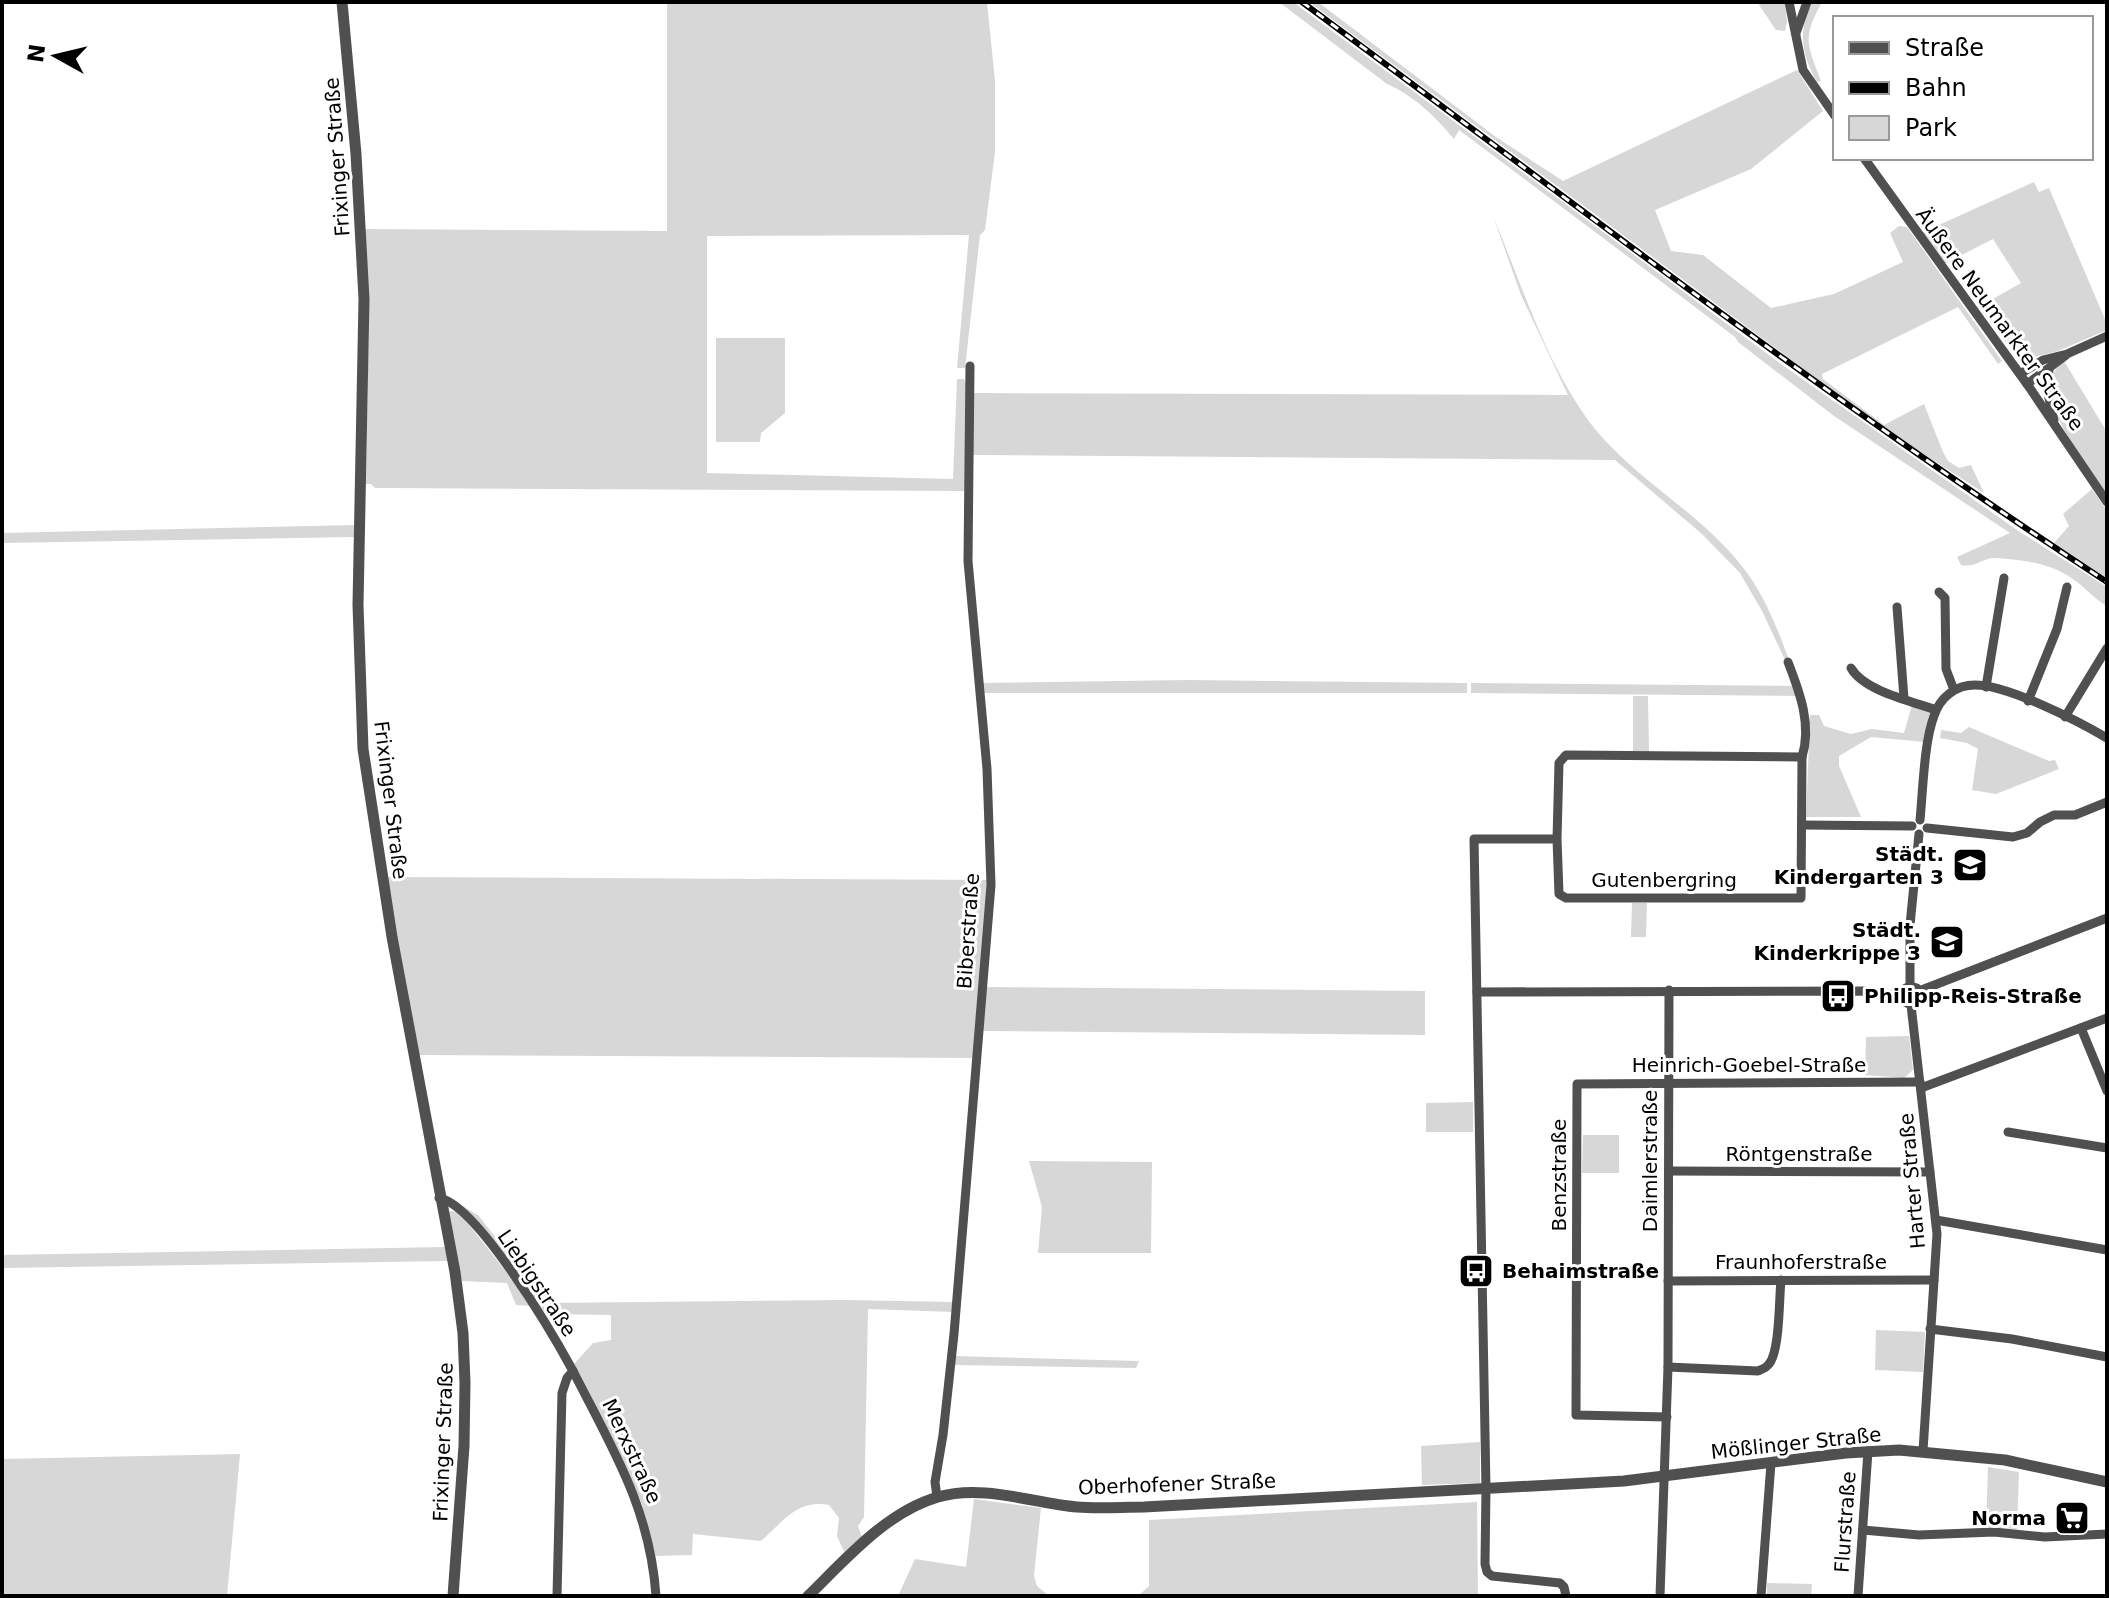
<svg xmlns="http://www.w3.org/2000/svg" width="2109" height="1598" viewBox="0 0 2109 1598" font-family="'DejaVu Sans',sans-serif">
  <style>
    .green { fill: #d7d7d7 }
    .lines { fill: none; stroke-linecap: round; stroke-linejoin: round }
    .minor { stroke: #505050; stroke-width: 9 }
    .tertiary { stroke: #505050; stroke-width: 11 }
    .rail-casing { stroke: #000; stroke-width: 6 }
    .rail { stroke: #fff; stroke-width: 3; stroke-dasharray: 9; stroke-linecap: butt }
    .labels { text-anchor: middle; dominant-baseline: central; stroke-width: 6; stroke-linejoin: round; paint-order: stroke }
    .street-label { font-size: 20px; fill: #000; stroke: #fff }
    .poi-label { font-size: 20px; font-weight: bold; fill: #000; stroke: #fff; text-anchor: end }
  </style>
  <rect width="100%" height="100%" fill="#fff"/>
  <!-- green -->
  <g class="green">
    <polygon points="667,2 987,2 995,81 995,152 985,230 980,235 965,368 957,368 969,235 707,236 707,473 953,479 957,379 964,379 966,384 965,491 386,488 375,488 371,484 366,484 369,308 365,229 667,231"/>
    <path d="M1279,2H1293L1781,364L2017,530L2107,587V606C2094,599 2085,587 2073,579C2050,563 2024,560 1996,558C1983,557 1976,568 1961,565L1957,557L2010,533L1834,416L1738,342L1735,337L1459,130L1454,139C1436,117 1413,95 1387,84Z"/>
    <polygon points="1309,2 1318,2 1496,137 1563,181 1797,70 1823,111 1751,169 1655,210 1671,251 1703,255 1771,308 1834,294 1903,262 1890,233 1899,226 1907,227 2002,361 1998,364 1958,307 1822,374 1823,379 1884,425 1924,404 1943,452 1948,461 1959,468 1971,465 1984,493 1883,428"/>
    <polygon points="1757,2 1785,2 1787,21 1785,31 1776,30"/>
    <path d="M1812,2H1822C1802,38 1807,44 1821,81L1817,82C1802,55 1797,31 1812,2Z"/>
    <polygon points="2034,182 2039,192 2049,188 2107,324 2107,330 2058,351 2020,361 1979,307 2021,283 1993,239 1944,264 1921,233"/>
    <path d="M1493,216C1522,285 1548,370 1595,429C1638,481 1700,513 1741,565C1763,592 1776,625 1788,657L1785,660L1762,611L1740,573L1702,534L1615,460L971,455V393L1568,395L1521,295Z"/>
    <polygon points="716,338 785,338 785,413 761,433 760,442 716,442"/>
    <path d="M2064,361L2107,432V494C2087,465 2024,390 2064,361Z"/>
    <polygon points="2092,489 2107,511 2107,578 2054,543 2069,526 2063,514"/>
    <polygon points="355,525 354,537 2,543 2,533"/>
    <polygon points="1188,680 1467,683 1467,693 981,693 980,683"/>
    <polygon points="1471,683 1795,686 1798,696 1471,693"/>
    <polygon points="1633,696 1648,696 1649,752 1633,752"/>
    <polygon points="1912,705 1932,712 1925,742 1871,737 1839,756 1839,766 1861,817 1806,817 1810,715 1819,715 1824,726 1851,734 1872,729 1904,733"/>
    <polygon points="1969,727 2049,761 2055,760 2059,769 1996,794 1972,790 1978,749 1967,743 1940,738 1941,730 1961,733"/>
    <polygon points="387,877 989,880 975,1058 417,1055"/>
    <polygon points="1632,903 1647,903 1646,937 1631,937"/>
    <polygon points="985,987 1425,991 1425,1035 982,1031"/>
    <polygon points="1909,1036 1913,1070 1904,1078 1865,1075 1866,1037"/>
    <polygon points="1473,1102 1473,1132 1426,1132 1426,1103"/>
    <polygon points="1583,1135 1619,1135 1619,1173 1582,1173"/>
    <polygon points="1029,1161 1152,1162 1151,1253 1038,1253 1042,1207"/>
    <path d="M463,1206L479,1216L546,1303L845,1300L955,1302L954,1312L868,1309L864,1517L858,1526L862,1537L844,1552L837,1536L839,1518L829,1505C797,1499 783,1522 761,1541L693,1534L692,1555L655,1556L642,1504L574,1364L593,1343L611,1340V1315L546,1314Z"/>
    <polygon points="451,1211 459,1212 533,1306 516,1305 507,1283 462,1281 448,1220 447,1213"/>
    <polygon points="445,1247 448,1261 2,1268 2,1255"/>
    <polygon points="1876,1330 1925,1332 1923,1372 1875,1370"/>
    <polygon points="954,1356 1139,1361 1136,1368 953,1365"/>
    <polygon points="1480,1442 1480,1483 1422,1485 1421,1446"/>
    <polygon points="240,1454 227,1596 2,1596 2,1459"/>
    <polygon points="1988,1467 2019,1472 2017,1529 1986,1527"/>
    <polygon points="974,1499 1041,1508 1034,1576 1037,1586 1049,1596 898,1596 915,1559 966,1567"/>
    <polygon points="1477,1502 1478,1596 1138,1596 1149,1586 1149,1520"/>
    <polygon points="1767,1583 1812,1584 1811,1596 1767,1596"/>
  </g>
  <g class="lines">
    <!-- minor -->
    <g class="minor">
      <polyline points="1789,2 1803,70 1835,116"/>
      <polyline points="1796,33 1807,2"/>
      <polyline points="1864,158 2027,384 2107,502"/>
      <polyline points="2049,370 2047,390 2054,420"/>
      <polyline points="2020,374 2043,360 2067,354 2107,336"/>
      <polyline points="2027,384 2065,356"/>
      <polyline points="1939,592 1945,598 1946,669 1954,690"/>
      <polyline points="1897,607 1904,698"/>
      <path d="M1788,662C1800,693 1812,725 1802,757"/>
      <path d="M1851,668C1864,691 1911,701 1936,710"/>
      <polyline points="1986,687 2004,578"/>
      <polyline points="2028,701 2057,629 2067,587"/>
      <polyline points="2065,717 2107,648"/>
      <path d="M1920,820C1923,790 1924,742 1934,716C1940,697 1956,685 1975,685C2008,685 2078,721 2107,738"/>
      <polyline points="1802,825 1912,826"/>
      <polyline points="1927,828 2013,837 2027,833 2040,822 2054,815 2075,815 2107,802"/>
      <polyline points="1557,839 1559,763 1566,755 1802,757 1801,898 1566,898 1559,894 1557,839 1474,839 1486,1488 1485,1564 1487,1572 1492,1576 1560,1583 1564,1587 1566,1596"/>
      <polyline points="1910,986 1910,925 1919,834"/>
      <polyline points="1919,991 2107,918"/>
      <polyline points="1477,992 1869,991 1901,996"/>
      <polyline points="1911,1005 1918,1001 1920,995 1917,988 1910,986 1904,989 1901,996 1905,1002 1911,1005 1937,1234 1923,1451"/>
      <polyline points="2081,1028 2107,1091"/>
      <polyline points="1921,1088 2107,1018"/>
      <polyline points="2008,1132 2107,1148"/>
      <polyline points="1669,1171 1930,1172"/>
      <path d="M439,1198C477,1204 554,1336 573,1371L567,1378L562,1393L557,1596"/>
      <polyline points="1936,1220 2107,1250"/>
      <polyline points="1668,1281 1934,1280"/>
      <polyline points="1930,1329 2012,1339 2107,1357"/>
      <path d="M1668,1367L1758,1371C1764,1368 1765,1369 1769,1364C1780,1351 1779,1298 1781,1280"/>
      <path d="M573,1371C612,1448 650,1508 656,1596"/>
      <polyline points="1667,1417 1576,1415 1577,1084 1920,1082"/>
      <polyline points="937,1497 935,1482 943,1435 954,1334 991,885 987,769 968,561 970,366"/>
      <polyline points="1863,1530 1919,1535 1994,1532 2045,1537 2107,1534"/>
      <polyline points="1660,1596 1668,1367 1669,990"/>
      <polyline points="1761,1596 1771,1463"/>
      <polyline points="1858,1596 1868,1451"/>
    </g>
    <!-- tertiary -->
    <g class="tertiary">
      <polyline points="342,2 356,154 364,299 358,605 363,749 392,937 455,1272 463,1333 465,1383 464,1446 453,1596"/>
      <path d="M808,1596C845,1560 886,1512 938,1497C983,1484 1032,1503 1077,1507C1099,1509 1122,1507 1144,1507L1624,1481L1846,1453L1899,1450L2005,1460L2107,1482"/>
    </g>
    <!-- rail casing -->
    <g class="rail-casing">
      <path id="rail" d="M1302,2C1568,199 1830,401 2107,582"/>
    </g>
    <!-- rail -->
    <use href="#rail" class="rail"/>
  </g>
  <!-- icons -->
  <defs>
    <g id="school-square" transform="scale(1.8)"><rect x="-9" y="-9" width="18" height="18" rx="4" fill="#000" stroke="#fff"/><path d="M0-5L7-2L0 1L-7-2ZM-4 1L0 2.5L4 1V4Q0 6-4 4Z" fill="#fff"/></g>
    <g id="bus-square" transform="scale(1.8)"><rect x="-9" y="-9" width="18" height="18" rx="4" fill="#000" stroke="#fff"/><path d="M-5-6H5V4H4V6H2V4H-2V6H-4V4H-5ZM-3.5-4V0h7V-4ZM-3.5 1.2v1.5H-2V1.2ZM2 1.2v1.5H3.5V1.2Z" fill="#fff"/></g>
    <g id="supermarket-square" transform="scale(1.8)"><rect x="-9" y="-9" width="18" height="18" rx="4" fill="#000" stroke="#fff"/><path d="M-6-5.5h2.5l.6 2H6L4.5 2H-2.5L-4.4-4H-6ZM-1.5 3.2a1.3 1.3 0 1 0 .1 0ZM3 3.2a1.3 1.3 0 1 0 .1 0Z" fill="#fff"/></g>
  </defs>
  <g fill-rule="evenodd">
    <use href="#school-square" x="1970" y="865"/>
    <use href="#school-square" x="1947" y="942"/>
    <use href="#bus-square" x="1838" y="996"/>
    <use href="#bus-square" x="1476" y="1271"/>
    <use href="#supermarket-square" x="2072" y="1518"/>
  </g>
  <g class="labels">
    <!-- street labels -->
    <g class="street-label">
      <text transform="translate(337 157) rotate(-94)">Frixinger Straße</text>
      <text transform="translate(2000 319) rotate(54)">Äußere Neumarkter Straße</text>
      <text transform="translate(391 800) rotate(83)">Frixinger Straße</text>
      <text x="1664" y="880">Gutenbergring</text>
      <text transform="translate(968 931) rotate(-86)">Biberstraße</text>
      <text x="1749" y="1065">Heinrich-Goebel-Straße</text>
      <text x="1799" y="1154">Röntgenstraße</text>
      <text transform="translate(1650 1161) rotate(-90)">Daimlerstraße</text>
      <text transform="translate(1559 1175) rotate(-90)">Benzstraße</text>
      <text transform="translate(1912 1181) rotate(-95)">Harter Straße</text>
      <text x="1801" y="1262">Fraunhoferstraße</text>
      <text transform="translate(537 1283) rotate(56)">Liebigstraße</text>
      <text transform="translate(443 1442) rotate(-88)">Frixinger Straße</text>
      <text transform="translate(1796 1443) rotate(-6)">Mößlinger Straße</text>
      <text transform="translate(632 1451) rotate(65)">Merxstraße</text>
      <text transform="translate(1177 1484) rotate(-2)">Oberhofener Straße</text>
      <text transform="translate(1845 1522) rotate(-86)">Flurstraße</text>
    </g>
    <!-- poi labels -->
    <g class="poi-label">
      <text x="1944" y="854">Städt.<tspan x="1944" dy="23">Kindergarten 3</tspan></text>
      <text x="1921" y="930">Städt.<tspan x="1921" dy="23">Kinderkrippe 3</tspan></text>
      <text x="1864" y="996" text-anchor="start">Philipp-Reis-Straße</text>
      <text x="1502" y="1271" text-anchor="start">Behaimstraße</text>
      <text x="2046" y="1518">Norma</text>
    </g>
  </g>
  <!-- border -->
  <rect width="2109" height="1598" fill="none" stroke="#000000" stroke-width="8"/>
  <!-- legend -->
  <rect x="1833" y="16" width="260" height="144" fill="#ffffff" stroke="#999999" stroke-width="2"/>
  <rect x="1849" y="42" width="40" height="12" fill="#505050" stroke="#999999" stroke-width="2"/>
  <text x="1905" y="56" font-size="24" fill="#000000">Straße</text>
  <rect x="1849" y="82" width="40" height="12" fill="#000000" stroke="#999999" stroke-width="2"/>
  <text x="1905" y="96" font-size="24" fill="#000000">Bahn</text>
  <rect x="1849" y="116" width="40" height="24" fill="#d7d7d7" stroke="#999999" stroke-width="2"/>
  <text x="1905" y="136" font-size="24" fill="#000000">Park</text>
  <!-- north arrow -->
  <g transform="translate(56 56) rotate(278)" stroke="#ffffff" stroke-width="6" paint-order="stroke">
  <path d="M0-6L14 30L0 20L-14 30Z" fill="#000000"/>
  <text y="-12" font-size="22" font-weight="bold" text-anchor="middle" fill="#000000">N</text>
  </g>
</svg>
